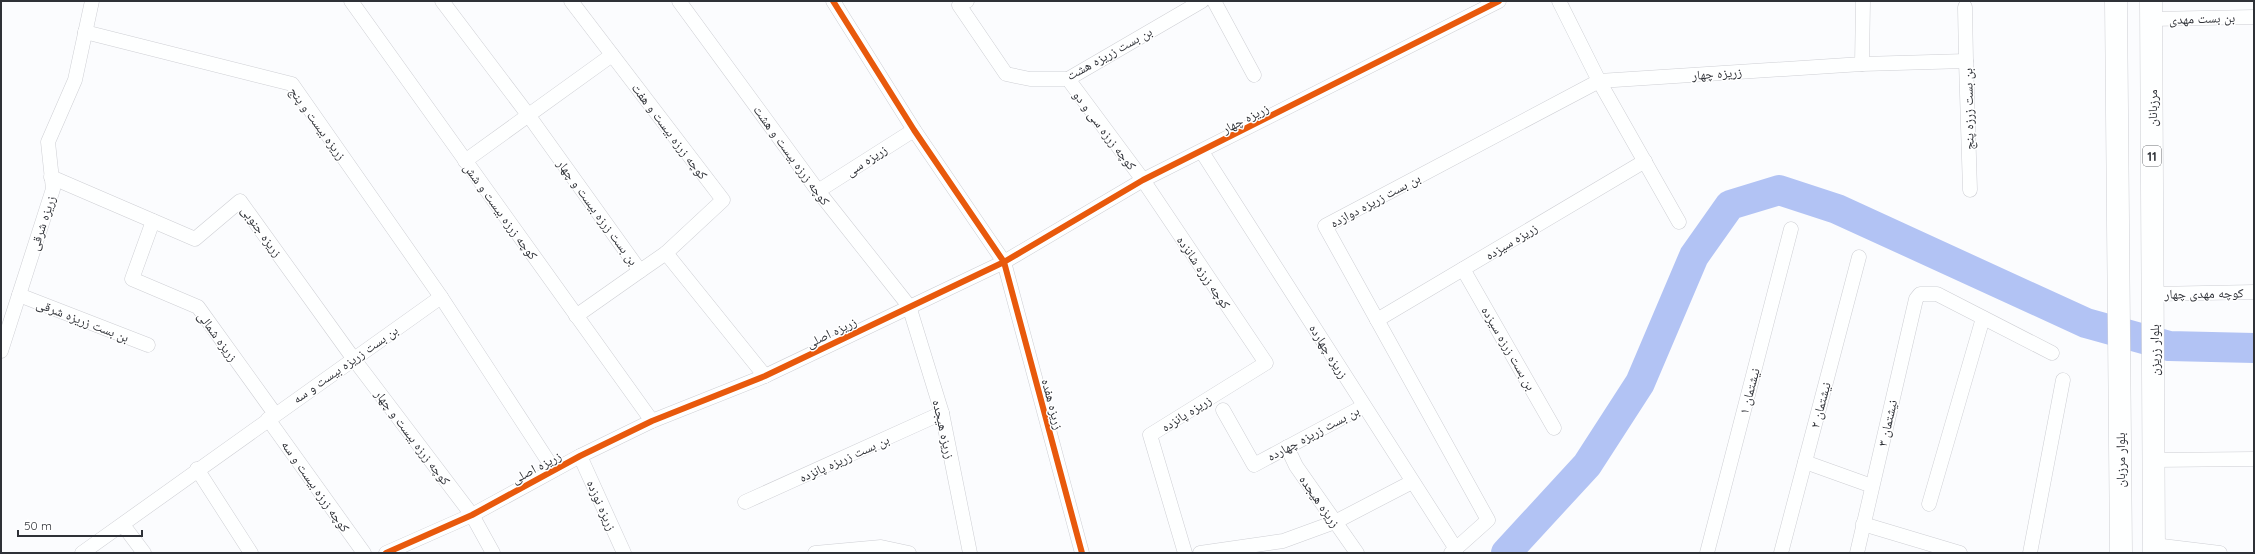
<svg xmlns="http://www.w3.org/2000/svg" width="2255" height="554" viewBox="0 0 2255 554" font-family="Quicksand,'Noto Naskh Arabic',sans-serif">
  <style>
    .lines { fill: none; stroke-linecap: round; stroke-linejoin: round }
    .river { stroke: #b2c3f4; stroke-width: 30 }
    .street-casing { stroke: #cecfd4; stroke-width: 15 }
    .primary-casing { stroke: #cecfd4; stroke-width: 23 }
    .street { stroke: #feffff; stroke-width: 14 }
    .primary { stroke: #feffff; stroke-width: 22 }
    .cycleway-casing { stroke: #fff; stroke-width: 8 }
    .cycleway { stroke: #e8590c; stroke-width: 6 }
    .labels { text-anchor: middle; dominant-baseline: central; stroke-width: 3; stroke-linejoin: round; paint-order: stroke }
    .shield { fill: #fff; stroke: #6d6f73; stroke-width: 1 }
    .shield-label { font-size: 12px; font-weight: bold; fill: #2e3137 }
    .street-label { font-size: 13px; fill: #2e3137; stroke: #fff }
  </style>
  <rect width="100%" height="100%" fill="#fbfcfe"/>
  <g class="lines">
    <!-- river -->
    <polyline class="river" points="1506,553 1587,465 1640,383 1694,256 1730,205 1779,190 1837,209 2086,323 2169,346 2254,348"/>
    <!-- street casing -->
    <g class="street-casing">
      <g id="street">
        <polyline points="351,1 652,421"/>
        <polyline points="442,1 529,116 640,271 666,253 765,376"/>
        <polyline points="571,1 723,200 666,253"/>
        <polyline points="679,1 818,191 909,306 942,413 970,553"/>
        <polyline points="967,1 959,5 1006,74 1030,79 1068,79 1202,1"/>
        <polyline points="1214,1 1254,75"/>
        <polyline points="1559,1 1599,81 1862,64 1863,1"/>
        <polyline points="1965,7 1966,61"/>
        <polyline points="2151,19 2254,17"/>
        <polyline points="85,32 292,84 441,297"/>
        <polyline points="1862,64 1966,61 1970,190"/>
        <polyline points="1068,79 1143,180 1266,363 1150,435 1185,553"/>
        <polyline points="1202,152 1456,549"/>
        <polyline points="465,161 612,55"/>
        <polyline points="51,177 195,239 240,201 353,358 472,515 493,553"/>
        <polyline points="818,191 914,130"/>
        <polyline points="153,221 132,279 198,307 275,414"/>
        <polyline points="1463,269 1554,428"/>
        <polyline points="2153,294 2254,292"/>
        <polyline points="19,295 148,345"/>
        <polyline points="576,316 640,271"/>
        <polyline points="1377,320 1645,161"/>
        <polyline points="1,351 53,189 48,142 75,80 92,1"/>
        <polyline points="1223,410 1254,465 1364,406"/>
        <polyline points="268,419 364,553"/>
        <polyline points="1287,447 1296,466 1357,553"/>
        <polyline points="580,456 624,553"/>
        <polyline points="2154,460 2254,459"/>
        <polyline points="1805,462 1872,486"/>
        <polyline points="197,469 251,553"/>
        <polyline points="745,502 942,413"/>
        <polyline points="1929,504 1983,318"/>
        <polyline points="1863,524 1960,553"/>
        <polyline points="123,525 144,553"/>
        <polyline points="2154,545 2220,553"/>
        <polyline points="82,553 441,297 554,470"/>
        <polyline points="386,553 472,515 580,456 652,421 765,376 1004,262 914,130 833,1"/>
        <polyline points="815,553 881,547 909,553"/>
        <polyline points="1082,553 1004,262 1143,180 1499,1"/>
        <polyline points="1200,553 1283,541 1335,522 1412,482"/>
        <polyline points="1451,553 1488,520 1325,226 1599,81 1679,222"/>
        <polyline points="1707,553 1791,229"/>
        <polyline points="1781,553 1859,257"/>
        <polyline points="1857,553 1916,299 1920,294 1937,294 2052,353"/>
        <polyline points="2030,553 2063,380"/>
      </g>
    </g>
    <!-- primary casing -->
    <g class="primary-casing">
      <g id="primary">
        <polyline points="2116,1 2121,553"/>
        <polyline points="2151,1 2154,553"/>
      </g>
    </g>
    <!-- street -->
    <use href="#street" class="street"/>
    <!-- primary -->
    <use href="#primary" class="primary"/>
    <!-- cycleway casing -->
    <g class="cycleway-casing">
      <g id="cycleway">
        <polyline points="386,553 472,515 580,456 652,421 765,376 1004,262 914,130 833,1"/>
        <polyline points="1082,553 1004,262 1143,180 1499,1"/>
      </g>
    </g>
    <!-- cycleway -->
    <use href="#cycleway" class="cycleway"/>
  </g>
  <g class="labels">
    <!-- shield labels -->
    <rect class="shield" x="2143" y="146" width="18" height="20" rx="3"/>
    <g class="shield-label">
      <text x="2152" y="156">11</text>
    </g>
    <!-- street labels -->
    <g class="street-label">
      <text transform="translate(2202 18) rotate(-2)">بن بست مهدی</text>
      <text transform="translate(1109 53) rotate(-29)">بن بست زریزه هشت</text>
      <text transform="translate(1717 73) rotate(-4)">زریزه چهار</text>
      <text transform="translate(2152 108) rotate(-90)">مرزبانان</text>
      <text transform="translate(1968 109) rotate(-91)">بن بست زرزه پنج</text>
      <text transform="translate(1245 118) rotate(-27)">زریزه چهار</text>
      <text transform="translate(318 123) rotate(54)">زریزه بیست و پنج</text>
      <text transform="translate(1105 130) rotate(53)">کوچه زرزه سی و دو</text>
      <text transform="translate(670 131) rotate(53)">کوچه زرزه بیست و هفت</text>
      <text transform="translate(792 155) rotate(54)">کوچه زرزه بیست و هشت</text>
      <text transform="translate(866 160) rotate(-33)">زریزه سی</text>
      <text transform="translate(1375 200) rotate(-28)">بن بست زریزه دوازده</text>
      <text transform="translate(501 211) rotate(54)">کوچه زرزه بیست و شش</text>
      <text transform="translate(598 212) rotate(54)">بن بست زرزه بیست و چهار</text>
      <text transform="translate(42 223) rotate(-72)">زریزه شرقی</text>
      <text transform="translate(262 231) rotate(54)">زریزه جنوبی</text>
      <text transform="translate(1511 241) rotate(-31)">زریزه سیزده</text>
      <text transform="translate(1204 272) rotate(56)">کوچه زرزه شانزده</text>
      <text transform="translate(2204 293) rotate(-1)">کوچه مهدی چهار</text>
      <text transform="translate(83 320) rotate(21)">بن بست زریزه شرقی</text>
      <text transform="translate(831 332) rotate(-26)">زریزه اصلی</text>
      <text transform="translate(218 336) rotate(54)">زریزه شمالی</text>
      <text transform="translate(1509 348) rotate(60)">بن بست زرزه سیزده</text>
      <text transform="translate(2154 350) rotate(-90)">بلوار زریزن</text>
      <text transform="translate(1329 351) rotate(58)">زریزه چهارده</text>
      <text transform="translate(345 364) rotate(-35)">بن بست زریزه بیست و سه</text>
      <text transform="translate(1749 391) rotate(-75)">نيشتمان ۱</text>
      <text transform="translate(1053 404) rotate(75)">زریزه هفده</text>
      <text transform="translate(1820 405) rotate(-75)">نيشتمان ۲</text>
      <text transform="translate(1186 413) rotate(-32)">زریزه پانزده</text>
      <text transform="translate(1887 423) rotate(-77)">نيشتمان ۳</text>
      <text transform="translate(944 429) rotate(77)">زریزه هیجده</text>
      <text transform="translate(1313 433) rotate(-28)">بن بست زریزه چهارده</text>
      <text transform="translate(413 437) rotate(53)">کوچه زرزه بیست و چهار</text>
      <text transform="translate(844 458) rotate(-24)">بن بست زریزه پانزده</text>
      <text transform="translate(2120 460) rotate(-90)">بلوار مرزبان</text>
      <text transform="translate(536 467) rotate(-28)">زریزه اصلی</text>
      <text transform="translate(316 486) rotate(55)">کوچه زرزه بیست و سه</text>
      <text transform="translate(1320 501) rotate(55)">زریزه هیجده</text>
      <text transform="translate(602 505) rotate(66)">زریزه نوزده</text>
    </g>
  </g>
  <!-- border -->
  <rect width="2255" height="554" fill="none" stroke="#2e3137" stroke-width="4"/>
  <!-- scale -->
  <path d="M18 530v6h124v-6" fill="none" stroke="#2e3137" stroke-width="2"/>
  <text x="24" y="530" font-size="12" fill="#2e3137" stroke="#ffffff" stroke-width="3" paint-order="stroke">50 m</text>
</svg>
